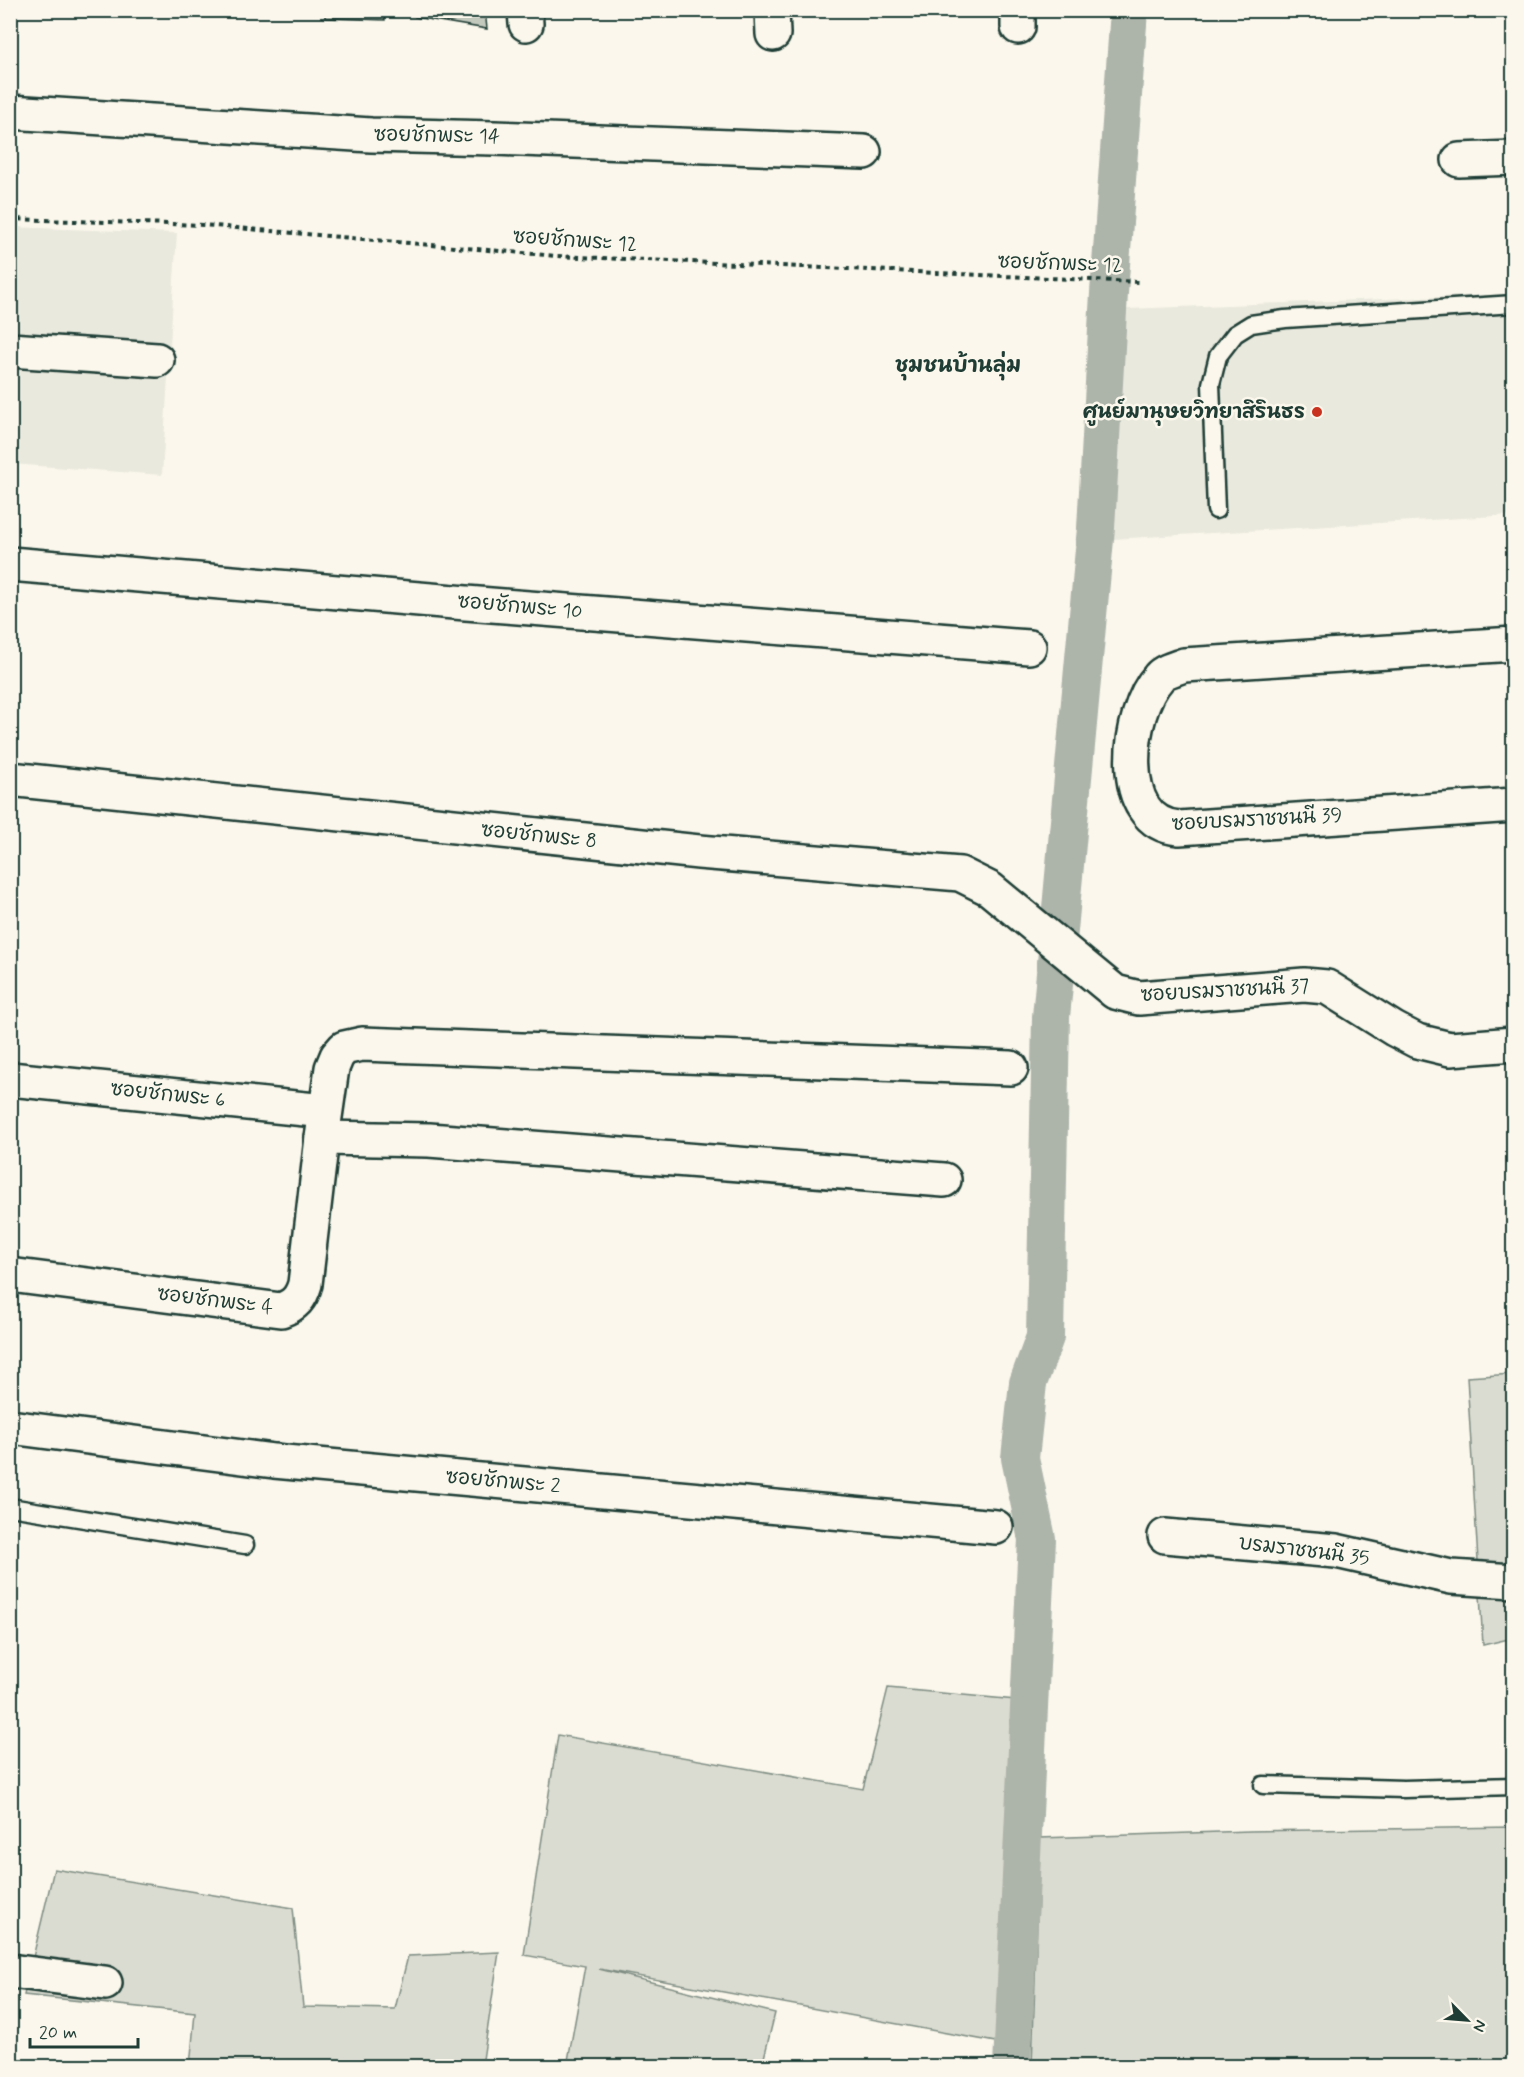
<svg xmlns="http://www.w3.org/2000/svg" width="1524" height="2077" viewBox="0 0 1524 2077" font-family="Mynerve,'Playpen Sans Thai',sans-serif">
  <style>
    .built { fill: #eae9de }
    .green { fill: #dbdcd1; stroke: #7d8c82; stroke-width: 1.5 }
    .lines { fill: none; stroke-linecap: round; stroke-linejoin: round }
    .canal { stroke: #adb4aa; stroke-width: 38 }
    .building { fill: #c4c9be; stroke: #1f3d34; stroke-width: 1.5 }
    .lane-casing { stroke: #1f3d34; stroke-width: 21 }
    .street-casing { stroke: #1f3d34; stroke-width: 38 }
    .path { stroke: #1f3d34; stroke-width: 4; stroke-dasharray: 4.5 4.5; stroke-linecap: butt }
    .lane { stroke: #fbf7ec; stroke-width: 16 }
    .street { stroke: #fbf7ec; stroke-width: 33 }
    .poi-dot { fill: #c8321e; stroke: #fbf7ec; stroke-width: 2 }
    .labels { text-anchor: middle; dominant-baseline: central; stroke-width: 5; stroke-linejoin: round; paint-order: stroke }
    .street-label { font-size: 20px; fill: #1f3d34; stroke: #fbf7ec }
    .poi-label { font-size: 20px; font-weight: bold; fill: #1f3d34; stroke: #fbf7ec; text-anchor: end }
    .neighbourhood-label { font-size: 21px; font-weight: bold; fill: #1f3d34; stroke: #fbf7ec }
  </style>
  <rect width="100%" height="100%" fill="#fbf7ec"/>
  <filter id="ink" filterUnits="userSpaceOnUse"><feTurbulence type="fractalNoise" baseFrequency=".0167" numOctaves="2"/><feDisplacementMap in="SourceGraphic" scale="12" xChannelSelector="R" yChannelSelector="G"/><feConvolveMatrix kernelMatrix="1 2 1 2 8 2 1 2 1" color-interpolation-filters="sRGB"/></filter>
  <g filter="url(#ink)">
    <!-- built -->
    <g class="built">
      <polygon points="11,227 177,233 162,475 11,464"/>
      <polygon points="1513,294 1513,515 1113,539 1126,309"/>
    </g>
    <!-- green -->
    <g class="green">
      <polygon points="1513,1374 1513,1638 1483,1645 1467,1377"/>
      <polygon points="888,1688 1016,1700 1001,2043 599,1969 775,2013 762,2066 567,2066 585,1966 524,1955 558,1735 863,1789"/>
      <polygon points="1513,1827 1513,2066 1032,2066 1040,1838 1250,1831"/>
      <polygon points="54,1869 293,1908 303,2007 395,2009 408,1956 499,1952 482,2066 190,2066 195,2013 24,1995"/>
    </g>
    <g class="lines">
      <!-- canal -->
      <polyline class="canal" points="1012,2066 1037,1539 1020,1458 1028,1383 1045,1337 1051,1017 1096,528 1109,293 1129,10"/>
    </g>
    <!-- building -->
    <g class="building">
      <polygon points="325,10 384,10 385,20 325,18"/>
      <polygon points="414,10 485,10 487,29 415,17"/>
    </g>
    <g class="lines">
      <!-- lane casing -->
      <g class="lane-casing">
        <g id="lane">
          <polyline points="1216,510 1211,384 1218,356 1235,334 1251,324 1285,319 1514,304"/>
          <polyline points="10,1507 245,1545"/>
          <polyline points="1263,1785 1404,1789 1514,1786"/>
        </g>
      </g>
      <!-- street casing -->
      <g class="street-casing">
        <g id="street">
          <polyline points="525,10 526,24"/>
          <polyline points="772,10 773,34"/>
          <polyline points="1018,10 1018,27"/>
          <polyline points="10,112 371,135 494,138 864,152"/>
          <polyline points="1459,160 1514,158"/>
          <polyline points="10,350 157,360"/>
          <polyline points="10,564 466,603 1029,647"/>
          <path d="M1514,644L1184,665C1176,668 1164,671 1159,677C1127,712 1114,824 1179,828L1514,805"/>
          <polyline points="10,779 699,852 960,874 990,889 1115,992 1139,998 1304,985 1327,987 1394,1029 1417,1041 1450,1049 1514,1044"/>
          <polyline points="10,1079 325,1111"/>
          <polyline points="322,1138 429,1140 944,1180"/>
          <path d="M10,1275L281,1310C295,1305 301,1298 305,1284L322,1138L332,1068L337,1056L344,1048L362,1044L1011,1068"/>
          <polyline points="10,1427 274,1461 996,1527"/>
          <polyline points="1165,1536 1336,1551 1451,1577 1514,1581"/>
          <polyline points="10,1971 105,1983"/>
        </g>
      </g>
      <!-- path -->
      <polyline class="path" points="10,219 203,225 557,256 1138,282"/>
      <!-- lane -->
      <use href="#lane" class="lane"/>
      <!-- street -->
      <use href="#street" class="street"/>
    </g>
  </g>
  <!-- markers -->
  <circle class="poi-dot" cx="1317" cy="412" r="6"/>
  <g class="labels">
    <!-- street labels -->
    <g class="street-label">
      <text transform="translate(437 136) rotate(1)">ซอยชักพระ 14</text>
      <text transform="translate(575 241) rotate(4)">ซอยชักพระ 12</text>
      <text transform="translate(1060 264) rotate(2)">ซอยชักพระ 12</text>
      <text transform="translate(520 607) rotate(5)">ซอยชักพระ 10</text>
      <text transform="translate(1257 820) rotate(-3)">ซอยบรมราชชนนี 39</text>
      <text transform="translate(539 836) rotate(6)">ซอยชักพระ 8</text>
      <text transform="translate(1225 991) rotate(-3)">ซอยบรมราชชนนี 37</text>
      <text transform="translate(168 1095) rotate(6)">ซอยชักพระ 6</text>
      <text transform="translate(215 1301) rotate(7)">ซอยชักพระ 4</text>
      <text transform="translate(503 1482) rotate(5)">ซอยชักพระ 2</text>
      <text transform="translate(1304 1551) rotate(7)">บรมราชชนนี 35</text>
    </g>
    <!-- poi labels -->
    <g class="poi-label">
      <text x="1305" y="412">ศูนย์มานุษยวิทยาสิรินธร</text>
    </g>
    <!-- neighbourhood labels -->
    <g class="neighbourhood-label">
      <text x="958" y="366">ชุมชนบ้านลุ่ม</text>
    </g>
  </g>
  <!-- margin -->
  <rect width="1524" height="2077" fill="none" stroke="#fbf7ec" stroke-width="36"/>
  <rect x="18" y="18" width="1488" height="2041" fill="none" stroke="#1f3d34" stroke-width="2" filter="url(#ink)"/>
  <!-- north arrow -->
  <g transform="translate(1467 2020) rotate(115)" stroke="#fbf7ec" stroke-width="4.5" paint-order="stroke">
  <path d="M0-4.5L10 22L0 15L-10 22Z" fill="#1f3d34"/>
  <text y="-9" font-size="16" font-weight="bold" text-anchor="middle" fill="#1f3d34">N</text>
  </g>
  <!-- scale -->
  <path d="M30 2038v9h108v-9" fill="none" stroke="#1f3d34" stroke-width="3"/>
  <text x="39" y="2038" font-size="18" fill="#1f3d34" stroke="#fbf7ec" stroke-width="4.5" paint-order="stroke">20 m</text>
</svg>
